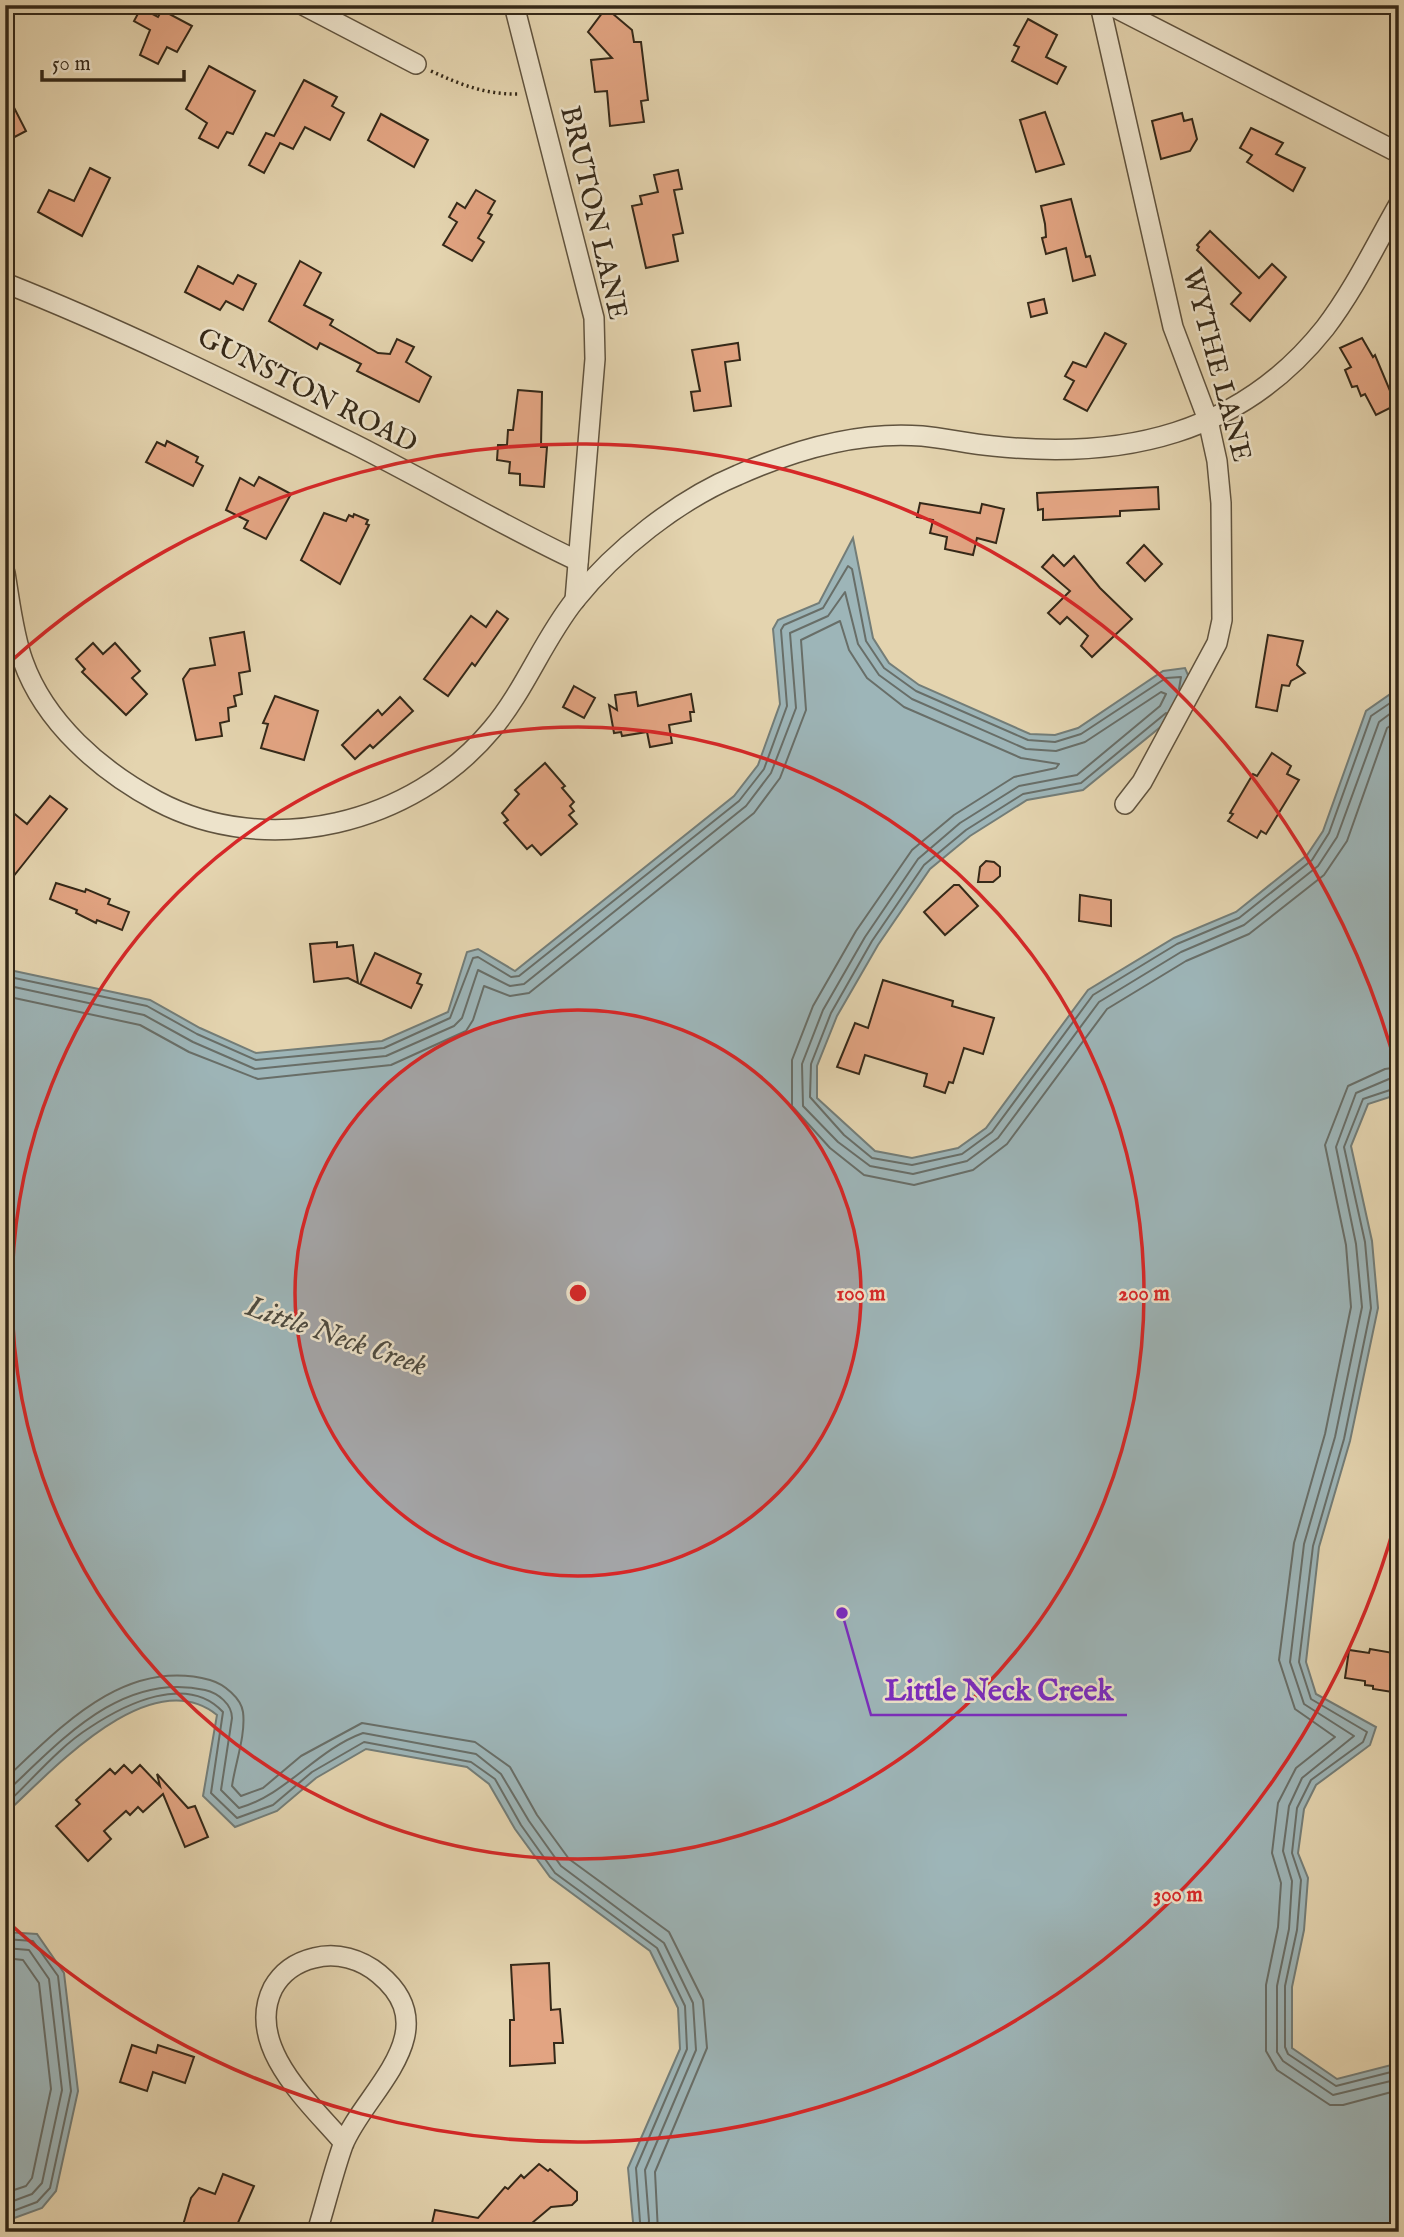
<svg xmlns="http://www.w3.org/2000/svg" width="1404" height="2237" viewBox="0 0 1404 2237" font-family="'IM FELL English',serif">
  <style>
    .water { fill: #9db5b8; stroke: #737d78; stroke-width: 2 }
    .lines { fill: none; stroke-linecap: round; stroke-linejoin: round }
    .shore { stroke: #686e68; stroke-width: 2 }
    .building { fill: #e2a482; stroke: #342818; stroke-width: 2 }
    .street-casing { stroke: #60533e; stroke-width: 22 }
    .path { stroke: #342818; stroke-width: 3.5; stroke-dasharray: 2 3.5; stroke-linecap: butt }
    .street { stroke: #ede3cb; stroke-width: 19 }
    .ring { fill: none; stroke: #d62828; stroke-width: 3.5 }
    .labels { text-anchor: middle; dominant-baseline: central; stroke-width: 5; stroke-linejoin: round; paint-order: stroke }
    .street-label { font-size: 28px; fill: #342818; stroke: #ede3cb }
    .water-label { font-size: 30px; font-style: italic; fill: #4e4b40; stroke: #ede3cb }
    .centre { fill: #d62828; stroke: #ede3cb; stroke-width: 3.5 }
    .ring-label { font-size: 21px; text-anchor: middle; font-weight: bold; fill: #d62828; stroke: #ede3cb; stroke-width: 5; stroke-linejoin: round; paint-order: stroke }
    .leader { fill: none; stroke: #7b2cbf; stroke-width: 2.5 }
    .callout-dot { fill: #7b2cbf; stroke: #ede3cb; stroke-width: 2.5 }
    .callout-label { font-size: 30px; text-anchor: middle; font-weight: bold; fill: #7b2cbf; stroke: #ede3cb; stroke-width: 5; stroke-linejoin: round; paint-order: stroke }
  </style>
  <rect width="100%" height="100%" fill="#e4d4af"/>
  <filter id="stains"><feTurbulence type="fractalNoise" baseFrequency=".00286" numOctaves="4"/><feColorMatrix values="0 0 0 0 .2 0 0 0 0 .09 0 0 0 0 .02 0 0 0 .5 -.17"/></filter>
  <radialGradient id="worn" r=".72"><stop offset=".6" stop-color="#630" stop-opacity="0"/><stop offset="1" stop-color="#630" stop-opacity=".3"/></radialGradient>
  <!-- water -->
  <g class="water">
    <path d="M853,538L873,638L889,663L919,685L1030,734L1055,735L1078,728L1163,671L1185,668L1191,682L1174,716L1083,790L1027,800L970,836L930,869L878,945L837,1016L817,1066V1098L875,1151L912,1158L958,1148L986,1128L1088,990L1174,938L1236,912L1307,855L1323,831L1366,711L1399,688V1094L1368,1104L1351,1146L1372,1241L1378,1308L1350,1441L1319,1547L1306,1662L1316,1694L1376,1727L1370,1745L1316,1785L1304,1809L1298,1853L1308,1878L1304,1930L1292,1987V2048L1337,2079L1399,2063V2229L1395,2232H630L633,2222L628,2168L680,2049L678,2008L650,1951L550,1877L515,1829L489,1784L467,1767L366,1749L316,1778L277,1811L235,1827L203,1796L217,1715C150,1661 51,1772 5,1814V969L150,1000L200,1028L256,1053L382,1041L448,1012L467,952L478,949L515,971L734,796L758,765L780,704L773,629L778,620L819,603Z"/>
    <polygon points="5,1932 37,1934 64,1973 78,2091 56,2191 42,2208 6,2221"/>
  </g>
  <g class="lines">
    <!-- shore -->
    <g class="shore">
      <polyline points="1166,713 1081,783 1023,794 966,830 924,865 872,941 831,1013 811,1064 810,1097 844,1135 872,1158 912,1165 962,1154 992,1132 1093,995 1177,944 1239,918 1312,860 1329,833 1371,716 1399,697"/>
      <polyline points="5,976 147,1006 197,1034 256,1060 384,1048 450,1018 473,958 478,957 511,977 519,976 739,801 764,769 787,706 781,630 784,625 823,608 848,566 852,569 866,641 884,668 916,691 1028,740 1055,742 1081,734 1166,678 1181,677 1179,689"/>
      <polyline points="5,985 144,1015 193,1042 255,1069 386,1056 454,1026 462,1018 478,970 510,986 524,984 746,806 771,773 796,708 790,633 828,616 845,592 858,644 879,675 912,699 1026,749 1056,751 1085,742 1161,692 1166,694 1160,706 1077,775 1019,786 960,823 918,859 865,937 823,1010 802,1064 803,1106 838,1142 870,1166 913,1174 967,1161 998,1138 1099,1002 1181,952 1244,925 1318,866 1337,837 1379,722 1399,707"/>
      <polyline points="5,996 140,1025 189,1052 258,1079 391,1065 466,1031 473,1020 484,986 510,996 529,993 754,813 780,778 806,710 801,640 840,621 849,650 867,678 904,707 1021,758 1059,764 1056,768 1014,777 954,815 912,850 856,931 813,1006 792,1060 792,1106 830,1148 864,1175 914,1185 973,1170 1007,1144 1107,1009 1186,961 1249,934 1324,875 1347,841 1387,728 1399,720"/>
      <polyline points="1399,1067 1385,1069 1348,1086 1325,1145 1346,1245 1351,1307 1325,1434 1294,1543 1279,1660 1295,1709 1335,1737 1296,1768 1278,1803 1272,1853 1281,1883 1278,1927 1266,1985 1266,2051 1277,2070 1330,2105 1343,2105 1399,2090"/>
      <polyline points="1399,1078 1389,1079 1356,1093 1336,1147 1356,1244 1362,1307 1335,1437 1304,1544 1290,1662 1304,1704 1354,1736 1302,1778 1289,1806 1283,1851 1292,1881 1289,1929 1277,1986 1277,2052 1283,2061 1333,2095 1399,2079"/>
      <polyline points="1399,1087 1363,1099 1344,1147 1365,1242 1371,1308 1344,1439 1313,1546 1299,1662 1311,1699 1367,1732 1363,1742 1311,1780 1297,1808 1292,1853 1301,1880 1297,1930 1285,1986 1285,2047 1288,2054 1336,2086 1399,2070"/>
      <path d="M5,1779C62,1726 125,1657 210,1680C224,1684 241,1698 243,1712C246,1735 235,1764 232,1786L241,1796L263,1788L301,1756L362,1723L475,1742L510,1767L537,1815L569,1859L669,1932L703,2000L707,2048L655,2172L658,2232"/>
      <path d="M5,1793C61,1741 121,1671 205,1690C218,1693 232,1704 232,1718L221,1790L239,1808C286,1795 316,1750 363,1733L476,1754L501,1774L529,1821L561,1866L664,1943L693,2003L696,2050L645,2170L649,2221L646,2232"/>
      <path d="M5,1805C32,1780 59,1747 89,1728C125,1704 187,1673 223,1712L211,1793L237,1818L273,1805L312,1772L364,1742L471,1762L495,1779L521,1825L555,1873L657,1948L685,2006L687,2049L636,2168L640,2222L637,2232"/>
      <polyline points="5,1939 33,1941 58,1976 71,2091 50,2188 37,2202 5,2214"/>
      <polyline points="5,1948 29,1950 49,1979 62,2090 42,2183 32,2194 5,2204"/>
      <polyline points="5,1958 23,1960 39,1983 51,2089 32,2178 26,2186 5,2193"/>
    </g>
  </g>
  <!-- building -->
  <g class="building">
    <polygon points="141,8 158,17 162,10 192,26 177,52 167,47 158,64 140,55 150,30 134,21"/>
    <polygon points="606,8 632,30 634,42 641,42 648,100 641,101 644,122 610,126 607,91 595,92 591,60 612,58 588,32"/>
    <polygon points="1028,19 1057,35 1046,57 1066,67 1057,84 1012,61 1019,47 1014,45"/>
    <polygon points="209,66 255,91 233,134 227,132 218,148 199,138 207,123 186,109"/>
    <polygon points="304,80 337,97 332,106 344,113 330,140 305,127 293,149 280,143 264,173 249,165 266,133 274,136"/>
    <polygon points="5,90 26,131 5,142"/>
    <polygon points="1045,112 1064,164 1036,172 1020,120"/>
    <polygon points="1182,113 1184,121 1192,119 1197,139 1190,151 1161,159 1152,121"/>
    <polygon points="381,114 428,140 414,167 368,140"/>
    <polygon points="1251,128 1283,143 1276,154 1305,168 1293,191 1247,162 1252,155 1240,148"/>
    <polygon points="90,168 110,178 82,236 38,212 49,190 74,201"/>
    <polygon points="678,170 682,189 674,190 683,233 673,235 678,261 646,268 632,206 642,204 640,196 658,192 654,175"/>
    <polygon points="476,190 495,201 488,213 492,215 478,238 484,242 472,261 443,245 457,222 449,217 457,203 465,208"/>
    <polygon points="1071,199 1086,257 1090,256 1095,275 1073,281 1066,248 1046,254 1042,238 1046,237 1045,224 1041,206"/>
    <polygon points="1210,231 1259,278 1272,264 1286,277 1250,321 1231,304 1241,293 1197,250 1199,247 1197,245"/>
    <polygon points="300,261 321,273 304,305 333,320 330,325 378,353 390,354 397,339 414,347 406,362 431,377 419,402 357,371 361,364 320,343 317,349 269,321"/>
    <polygon points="198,266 233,284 238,275 256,284 243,310 226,301 220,310 185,292"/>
    <polygon points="1044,299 1047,313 1031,317 1028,303"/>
    <polygon points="1105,333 1126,344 1087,411 1064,399 1074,381 1065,376 1073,362 1086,367"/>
    <polygon points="1362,338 1373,357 1375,355 1396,405 1376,415 1365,394 1361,396 1357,386 1352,387 1345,370 1351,367 1340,348"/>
    <polygon points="738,343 740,360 725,362 731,406 694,411 691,392 700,391 692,350"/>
    <polygon points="518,390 542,392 541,447 547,447 544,487 520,485 520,474 509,473 510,462 497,460 498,445 507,445 508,430 513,430"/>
    <polygon points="167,441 198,457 196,462 203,466 193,486 146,462 157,442 165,446"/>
    <polygon points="259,477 291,494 266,539 244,528 248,521 226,510 240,478 254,486"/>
    <polygon points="1158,487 1159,509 1120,511 1120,516 1043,520 1043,509 1038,510 1037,493"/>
    <polygon points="920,503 980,513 982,504 1004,509 996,543 977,538 973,555 945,549 947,537 930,533 933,520 917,517"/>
    <polygon points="324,513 346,521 349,515 353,517 354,514 368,520 366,524 369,525 340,584 301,560"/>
    <polygon points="1144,545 1162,564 1145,581 1127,563"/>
    <polygon points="1053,555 1064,566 1074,556 1100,588 1132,619 1092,657 1081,646 1088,636 1067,617 1060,624 1048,613 1070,591 1042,567"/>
    <polygon points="497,611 508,619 475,666 472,663 448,696 424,679 471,616 486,627"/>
    <polygon points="244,632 250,671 239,673 242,694 234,696 236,706 228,708 229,721 220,723 222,736 196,740 183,679 190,669 215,665 210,638"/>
    <polygon points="1268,635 1303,641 1297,665 1305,673 1291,681 1289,686 1282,685 1277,711 1256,707"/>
    <polygon points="93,643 103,654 115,643 140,671 132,678 147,694 126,715 82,672 85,669 76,659"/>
    <polygon points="574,686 595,698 584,718 563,707"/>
    <polygon points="636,692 638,706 691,694 694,712 690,712 691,721 669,725 672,743 650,747 647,732 622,736 621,732 614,733 609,705 617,710 615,695"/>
    <polygon points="275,696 318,711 304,760 261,748 268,724 263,723"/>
    <polygon points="400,697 413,711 373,748 370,745 355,759 342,745 378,710 382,715"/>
    <polygon points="1272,753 1291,766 1287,774 1299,780 1266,834 1261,831 1257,838 1228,821 1233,814 1230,813 1253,774 1257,776"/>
    <polygon points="545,763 565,786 562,788 574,802 570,806 574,811 569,815 577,824 541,855 532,845 527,849 504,823 508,820 502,813 519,794 515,790"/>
    <polygon points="50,796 67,809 5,887 5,806 27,824"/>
    <polygon points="986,861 994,862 1000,867 1000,876 993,882 978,882 980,867"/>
    <polygon points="56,883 85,892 86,889 110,899 108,904 129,912 122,930 97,920 96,923 76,913 77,910 50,899"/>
    <polygon points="954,885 959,885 978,906 945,935 924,912"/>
    <polygon points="1080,895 1111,900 1111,926 1079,921"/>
    <polygon points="337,942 337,947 353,945 358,983 348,978 314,982 310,944"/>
    <polygon points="375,953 421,974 417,983 422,985 411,1008 360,984"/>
    <polygon points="883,980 953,1001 952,1006 994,1018 983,1054 964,1048 953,1083 949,1082 945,1093 924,1086 927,1074 865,1055 859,1074 837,1067 855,1023 868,1028"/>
    <polygon points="1370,1649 1399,1654 1399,1693 1373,1689 1373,1686 1365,1685 1365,1681 1345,1678 1349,1650 1369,1653"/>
    <polygon points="124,1765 132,1773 140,1765 160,1786 157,1774 188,1808 195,1806 208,1837 185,1847 163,1794 143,1812 138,1807 130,1815 126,1811 104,1831 111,1839 88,1861 56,1826 80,1804 76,1800 110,1769 115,1774"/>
    <polygon points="549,1963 551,2010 560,2009 563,2043 554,2043 555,2063 510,2066 510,2020 514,2020 511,1965"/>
    <polygon points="132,2045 156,2053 158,2045 194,2057 185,2083 153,2072 147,2091 120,2082"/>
    <polygon points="539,2164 548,2171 550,2169 577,2192 577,2200 572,2205 551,2207 532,2223 541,2232 430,2232 435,2210 478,2218 505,2187 508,2189 521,2175 524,2178"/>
    <polygon points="223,2174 254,2186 234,2232 181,2232 191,2198 199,2188 215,2194"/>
  </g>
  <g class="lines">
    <!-- street casing -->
    <g class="street-casing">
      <g id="street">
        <polyline points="303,5 416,64"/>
        <polyline points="514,5 594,318 595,359 575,600"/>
        <polyline points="1100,5 1173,327 1208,420 1217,461 1221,503 1222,620 1217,643 1142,782 1125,804"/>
        <polyline points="1110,5 1399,153"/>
        <path d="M5,283C124,330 238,387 352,443C428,481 501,525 578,561"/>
        <path d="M5,573C10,602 13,633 23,661C45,723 101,771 157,801C268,860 413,824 492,729C525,690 543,640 575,600C615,550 678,500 738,475C794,450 860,431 922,436C945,438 969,444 993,446C1122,460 1240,435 1325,328C1354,290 1375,246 1399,204"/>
        <path d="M317,2232C326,2203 333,2173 343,2145C364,2092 449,2032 379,1974C361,1959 337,1952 314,1958C297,1962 282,1972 273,1988C244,2046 311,2104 344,2143"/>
      </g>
    </g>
    <!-- path -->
    <path class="path" d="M431,71C461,85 487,95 520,94"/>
    <!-- street -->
    <use href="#street" class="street"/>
  </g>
  <!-- distance rings -->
  <circle cx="578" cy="1293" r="283" fill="#d62828" fill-opacity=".12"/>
  <g class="ring">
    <circle cx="578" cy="1293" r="283"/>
    <circle cx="578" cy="1293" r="566"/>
    <path d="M1398 1513A849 849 0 0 1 10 1924M10 662A849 849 0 0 1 1398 1073"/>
  </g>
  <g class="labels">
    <!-- street labels -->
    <g class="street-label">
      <text transform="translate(593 213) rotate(77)">BRUTON LANE</text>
      <text transform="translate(1216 365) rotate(75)">WYTHE LANE</text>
      <text transform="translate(307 391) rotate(27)">GUNSTON ROAD</text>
    </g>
    <!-- water labels -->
    <g class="water-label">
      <text transform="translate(336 1337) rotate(19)">Little Neck Creek</text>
    </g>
  </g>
  <circle cx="578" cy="1293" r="10" class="centre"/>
  <g class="ring-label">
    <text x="861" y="1300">100 m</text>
    <text x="1144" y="1300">200 m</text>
    <text x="1178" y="1901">300 m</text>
  </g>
  <!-- callouts -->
  <path class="leader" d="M842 1613L871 1715H1127"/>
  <circle class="callout-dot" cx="842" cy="1613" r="7"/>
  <g class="callout-label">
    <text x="999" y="1700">Little Neck Creek</text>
  </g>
  <!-- margin -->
  <rect width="1404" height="2237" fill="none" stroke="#e4d4af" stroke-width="28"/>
  <rect x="7" y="7" width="1390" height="2223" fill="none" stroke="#342818" stroke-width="3.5"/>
  <rect x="14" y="14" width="1376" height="2209" fill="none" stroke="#342818" stroke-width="2"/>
  <!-- scale -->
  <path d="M42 70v10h142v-10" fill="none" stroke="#342818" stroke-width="3.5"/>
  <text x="52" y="70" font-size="21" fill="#342818" stroke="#ede3cb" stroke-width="5" paint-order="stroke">50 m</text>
  <rect width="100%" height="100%" filter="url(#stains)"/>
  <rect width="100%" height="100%" fill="url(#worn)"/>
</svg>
